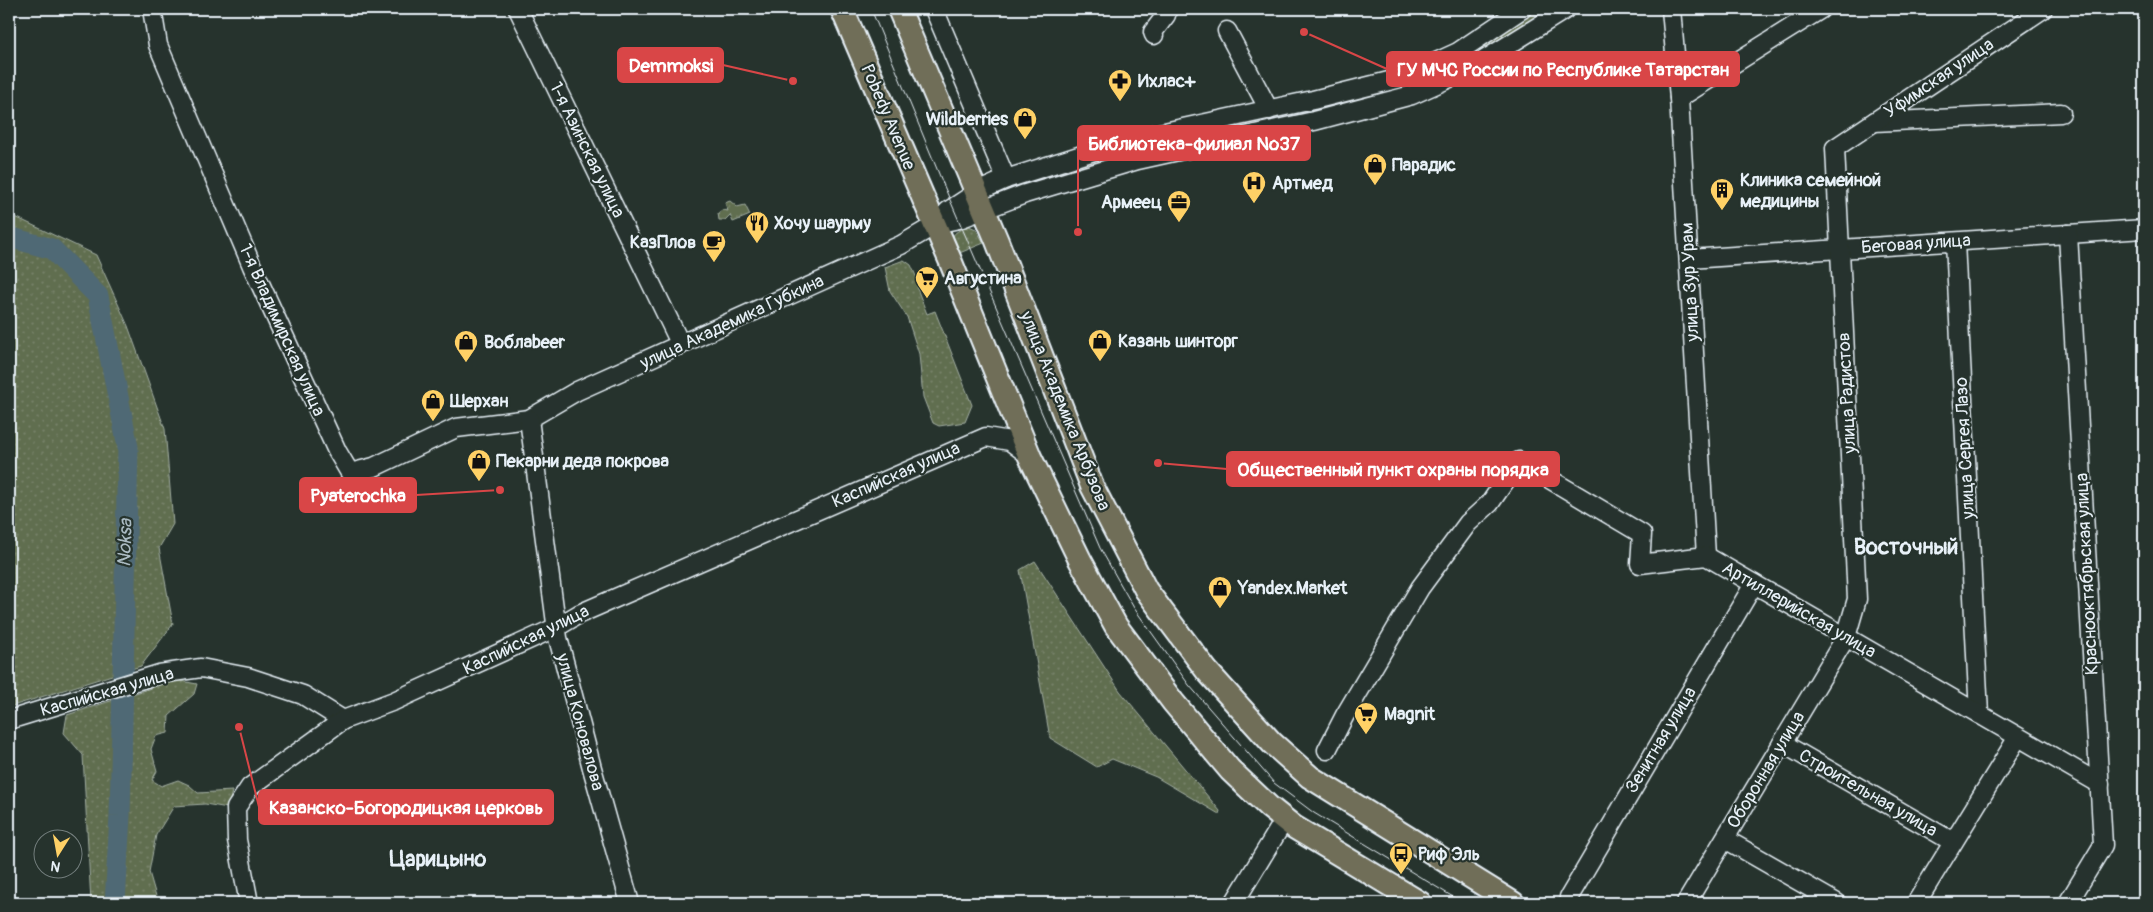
<svg xmlns="http://www.w3.org/2000/svg" width="2153" height="912" viewBox="0 0 2153 912" font-family="Pangolin,sans-serif">
  <style>
    .grass { fill: url(#grass-dots); stroke: #a4b0a4 }
    .park { fill: url(#park-tufts); stroke: #a4b0a4 }
    .lines { fill: none; stroke-linecap: round; stroke-linejoin: round }
    .river { stroke: #4f6974; stroke-width: 21 }
    .minor-casing { stroke: #e8f1f8; stroke-width: 21 }
    .major-casing { stroke: #e8f1f8; stroke-width: 26 }
    .minor { stroke: #26332d; stroke-width: 18 }
    .major { stroke: #706e59; stroke-width: 22 }
    .tram { stroke: #e8f1f8; stroke-width: 1 }
    .labels { text-anchor: middle; dominant-baseline: central; stroke-width: 4.5; stroke-linejoin: round; paint-order: stroke }
    .street-label { font-size: 18px; fill: #e8f1f8; stroke: #26332d }
    .poi-label { font-size: 18px; font-weight: bold; fill: #e8f1f8; stroke: #26332d; text-anchor: start }
    .water-label { font-size: 19px; font-style: italic; fill: #abbbc3; stroke: #26332d }
    .district-label { font-size: 22px; font-weight: bold; fill: #e8f1f8; stroke: #26332d }
    .leader { fill: none; stroke: #d94647; stroke-width: 2 }
    .callout-dot { fill: #d94647; stroke: #26332d; stroke-width: 2 }
    .callout { fill: #d94647; stroke: #d94647; stroke-width: 2 }
    .callout-label { font-size: 19px; text-anchor: middle; font-weight: bold; fill: #fff }
  </style>
  <defs>
    <pattern id="grass-dots" width="8" height="8" patternUnits="userSpaceOnUse" patternTransform="scale(1.25)"><rect width="8" height="8" fill="#616e50"/><path d="M2 2h.1M6 6h.1" fill="none" stroke="#78836a" stroke-width="1.8" stroke-linecap="round"/></pattern>
    <pattern id="park-tufts" width="24" height="20" patternUnits="userSpaceOnUse" patternTransform="scale(1.25)"><rect width="24" height="20" fill="#616e50"/><path d="M3 7l-1-3M5 7V3M7 7l1-3M15 17l-1-3M17 17v-4M19 17l1-3" fill="none" stroke="#78836a"/></pattern>
  </defs>
  <rect width="100%" height="100%" fill="#26332d"/>
  <filter id="ink" filterUnits="userSpaceOnUse"><feTurbulence type="fractalNoise" baseFrequency=".02" numOctaves="2"/><feDisplacementMap in="SourceGraphic" scale="10" xChannelSelector="R" yChannelSelector="G"/><feConvolveMatrix kernelMatrix="1 2 1 2 8 2 1 2 1" color-interpolation-filters="sRGB"/></filter>
  <g filter="url(#ink)">
    <!-- grass -->
    <g class="grass">
      <polygon points="1533,9 1555,9 1486,54 1479,44"/>
      <polygon points="9,214 96,255 128,326 165,429 173,524 159,548 173,624 141,666 9,707"/>
      <path d="M969,226L976,229L984,243L957,254C950,236 949,234 969,226Z"/>
      <polygon points="904,260 911,265 919,283 918,291 927,314 935,311 972,405 965,422 939,426 933,423 923,397 919,354 907,317 890,291 885,267"/>
      <polygon points="1035,561 1120,691 1220,811 1219,814 1156,777 1112,759 1097,767 1050,738 1020,570"/>
      <polygon points="176,680 197,684 194,694 169,716 168,733 156,736 151,749 157,771 152,780 161,786 178,780 189,785 198,793 232,791 228,808 205,804 174,806 156,835 149,872 158,903 91,903 83,755 64,733 67,715"/>
    </g>
    <!-- park -->
    <polygon class="park" points="730,201 737,207 745,205 750,215 733,222 730,215 725,220 719,220 718,213 722,210 728,211 725,203"/>
    <g class="lines">
      <!-- river -->
      <polyline class="river" points="9,237 52,249 98,296 128,447 120,816 115,903"/>
      <!-- minor casing -->
      <g class="minor-casing">
        <g id="minor">
          <polyline points="152,9 158,45 252,266 337,451 350,473 374,467 456,428 529,419 577,391 901,245 935,225 948,211 977,192 1006,179 1132,139 1313,100 1401,78 1458,52 1522,9"/>
          <polyline points="518,9 681,345"/>
          <polyline points="934,9 1006,179"/>
          <polyline points="1671,9 1679,98 1706,556"/>
          <polyline points="1227,31 1269,110"/>
          <polyline points="1154,35 1153,32 1166,15 1167,9"/>
          <polyline points="1679,98 1821,9"/>
          <polyline points="1874,122 2061,113"/>
          <polyline points="935,224 959,219 1025,194 1138,160 1314,121 1412,95 1470,69 1566,9"/>
          <polyline points="1955,242 1979,714"/>
          <polyline points="1689,259 2144,229"/>
          <polyline points="529,419 558,638 592,768 630,903"/>
          <polyline points="9,720 159,674 201,668 248,677 303,695 343,720 394,701 557,627 579,614 986,437 1010,441 1030,456"/>
          <polyline points="1782,743 1953,842"/>
          <polyline points="1327,750 1345,715 1420,588 1468,523 1490,503 1519,461 1642,534 1640,564 1706,556 2100,784"/>
          <polyline points="1725,839 1837,903"/>
          <polyline points="1569,897 1754,584"/>
          <polyline points="249,903 237,840 236,808 250,787 343,720"/>
          <polyline points="1234,903 1285,819"/>
          <polyline points="1686,903 1846,637 1857,599 1835,148 2043,9"/>
          <polyline points="1916,903 2018,737"/>
          <polyline points="2068,903 2103,845 2068,234"/>
        </g>
      </g>
      <!-- major casing -->
      <g class="major-casing">
        <g id="major">
          <polyline points="842,9 950,260 1030,457 1080,560 1116,626 1173,702 1230,770 1269,807 1294,827 1420,903"/>
          <polyline points="899,9 997,241 1092,486 1146,590 1207,671 1272,743 1310,777 1513,903"/>
        </g>
      </g>
      <!-- minor -->
      <use href="#minor" class="minor"/>
      <!-- major -->
      <use href="#major" class="major"/>
      <!-- tram -->
      <polyline class="tram" points="871,9 944,186 1100,548 1134,608 1189,685 1274,783 1314,813 1463,903"/>
    </g>
  </g>
  <!-- icons -->
  <defs>
    <g id="pharmacy-pin" transform="scale(1.25)"><path d="M0 17L-7.5 6A9.5 9.5 0 1 1 7.5 6Z" fill="#ffd166" stroke="#26332d"/><path d="M-2-6h4v4h4v4h-4v4h-4v-4h-4v-4h4Z" fill="#111"/></g>
    <g id="shop-pin" transform="scale(1.25)"><path d="M0 17L-7.5 6A9.5 9.5 0 1 1 7.5 6Z" fill="#ffd166" stroke="#26332d"/><path d="M-5-2.5h2.3a2.7 3.5 0 0 1 5.4 0H5L5.5 6h-11ZM-1.5-2.5h3a1.5 2.3 0 0 0-3 0Z" fill="#111"/></g>
    <g id="hospital-pin" transform="scale(1.25)"><path d="M0 17L-7.5 6A9.5 9.5 0 1 1 7.5 6Z" fill="#ffd166" stroke="#26332d"/><path d="M-5-5h3v3.5h4V-5h3V5h-3V1.5h-4V5h-3Z" fill="#111"/></g>
    <g id="building-pin" transform="scale(1.25)"><path d="M0 17L-7.5 6A9.5 9.5 0 1 1 7.5 6Z" fill="#ffd166" stroke="#26332d"/><path d="M-4-6H4V6H1V3H-1V6H-4ZM-2.5-4.3h1.7v1.8h-1.7ZM.8-4.3h1.7v1.8H.8ZM-2.5-1h1.7V.8h-1.7ZM.8-1h1.7V.8H.8Z" fill="#111"/></g>
    <g id="office-pin" transform="scale(1.25)"><path d="M0 17L-7.5 6A9.5 9.5 0 1 1 7.5 6Z" fill="#ffd166" stroke="#26332d"/><path d="M-6-3h4V-5.5h4V-3h4V5H-6ZM-1-4.5V-3h2v-1.5ZM-6 0V1H6V0Z" fill="#111"/></g>
    <g id="restaurant-pin" transform="scale(1.25)"><path d="M0 17L-7.5 6A9.5 9.5 0 1 1 7.5 6Z" fill="#ffd166" stroke="#26332d"/><path d="M-5-6h1v4h1v-4h1v4h1v-4h1v5L-1.5 .5V6h-2V.5L-5-1ZM5-6V6H3V1.5H1.5Q1.5-4 5-6Z" fill="#111"/></g>
    <g id="cafe-pin" transform="scale(1.25)"><path d="M0 17L-7.5 6A9.5 9.5 0 1 1 7.5 6Z" fill="#ffd166" stroke="#26332d"/><path d="M-5.5-4.5H6V0H3Q3 3.5 0 3.5H-2.5Q-5.5 3.5-5.5 0ZM3-3.2v2h1.7v-2ZM-6 4.5H4V6H-6Z" fill="#111"/></g>
    <g id="supermarket-pin" transform="scale(1.25)"><path d="M0 17L-7.5 6A9.5 9.5 0 1 1 7.5 6Z" fill="#ffd166" stroke="#26332d"/><path d="M-6-5.5h2.5l.6 2H6L4.5 2H-2.5L-4.4-4H-6ZM-1.5 3.2a1.3 1.3 0 1 0 .1 0ZM3 3.2a1.3 1.3 0 1 0 .1 0Z" fill="#111"/></g>
    <g id="bus-pin" transform="scale(1.25)"><path d="M0 17L-7.5 6A9.5 9.5 0 1 1 7.5 6Z" fill="#ffd166" stroke="#26332d"/><path d="M-5-6H5V4H4V6H2V4H-2V6H-4V4H-5ZM-3.5-4V0h7V-4ZM-3.5 1.2v1.5H-2V1.2ZM2 1.2v1.5H3.5V1.2Z" fill="#111"/></g>
  </defs>
  <g fill-rule="evenodd">
    <use href="#pharmacy-pin" x="1120" y="81"/>
    <use href="#shop-pin" x="1025" y="119"/>
    <use href="#shop-pin" x="1375" y="165"/>
    <use href="#hospital-pin" x="1254" y="183"/>
    <use href="#building-pin" x="1722" y="190"/>
    <use href="#office-pin" x="1179" y="202"/>
    <use href="#restaurant-pin" x="757" y="223"/>
    <use href="#cafe-pin" x="714" y="242"/>
    <use href="#supermarket-pin" x="927" y="278"/>
    <use href="#shop-pin" x="1100" y="341"/>
    <use href="#shop-pin" x="466" y="342"/>
    <use href="#shop-pin" x="433" y="401"/>
    <use href="#shop-pin" x="479" y="461"/>
    <use href="#shop-pin" x="1220" y="588"/>
    <use href="#supermarket-pin" x="1366" y="714"/>
    <use href="#bus-pin" x="1401" y="854"/>
  </g>
  <g class="labels">
    <!-- street labels -->
    <g class="street-label">
      <text transform="translate(1939 78) rotate(-34)">Уфимская улица</text>
      <text transform="translate(888 117) rotate(67)">Pobedy Avenue</text>
      <text transform="translate(587 150) rotate(64)">1-я Азинская улица</text>
      <text transform="translate(1916 244) rotate(-4)">Беговая улица</text>
      <text transform="translate(1690 282) rotate(-93)">улица Зур Урам</text>
      <text transform="translate(732 322) rotate(-25)">улица Академика Губкина</text>
      <text transform="translate(282 330) rotate(66)">1-я Владимирская улица</text>
      <text transform="translate(1847 393) rotate(-93)">улица Радистов</text>
      <text transform="translate(1065 411) rotate(68)">улица Академика Арбузова</text>
      <text transform="translate(1965 448) rotate(-93)">улица Сергея Лазо</text>
      <text transform="translate(896 475) rotate(-24)">Каспийская улица</text>
      <text transform="translate(2087 574) rotate(-93)">Краснооктябрьская улица</text>
      <text transform="translate(1799 610) rotate(30)">Артиллерийская улица</text>
      <text transform="translate(526 640) rotate(-26)">Каспийская улица</text>
      <text transform="translate(107 692) rotate(-16)">Каспийская улица</text>
      <text transform="translate(580 722) rotate(75)">улица Коновалова</text>
      <text transform="translate(1661 740) rotate(-59)">Зенитная улица</text>
      <text transform="translate(1766 770) rotate(-59)">Оборонная улица</text>
      <text transform="translate(1868 793) rotate(30)">Строительная улица</text>
    </g>
    <!-- poi labels -->
    <g class="poi-label">
      <text x="1138" y="81">Ихлас+</text>
      <text x="1008" y="119" text-anchor="end">Wildberries</text>
      <text x="1392" y="165">Парадис</text>
      <text x="1740" y="180">Клиника семейной<tspan x="1740" dy="21">медицины</tspan></text>
      <text x="1272" y="183">Артмед</text>
      <text x="1162" y="202" text-anchor="end">Армеец</text>
      <text x="774" y="223">Хочу шаурму</text>
      <text x="696" y="242" text-anchor="end">КазПлов</text>
      <text x="944" y="278">Августина</text>
      <text x="1118" y="341">Казань шинторг</text>
      <text x="484" y="342">Воблаbeer</text>
      <text x="450" y="401">Шерхан</text>
      <text x="496" y="461">Пекарни деда покрова</text>
      <text x="1238" y="588">Yandex.Market</text>
      <text x="1384" y="714">Magnit</text>
      <text x="1418" y="854">Риф Эль</text>
    </g>
    <!-- water labels -->
    <g class="water-label">
      <text transform="translate(125 543) rotate(-88)">Noksa</text>
    </g>
    <!-- district labels -->
    <g class="district-label">
      <text x="1906" y="547">Восточный</text>
      <text x="438" y="859">Царицыно</text>
    </g>
  </g>
  <!-- callouts -->
  <path class="leader" d="M793 81L723 65M1304 32L1387 69M1078 232L1078 143M1158 463L1227 469M500 490L416 495M239 727L259 807"/>
  <g class="callout-dot">
    <circle cx="793" cy="81" r="5"/>
    <circle cx="1304" cy="32" r="5"/>
    <circle cx="1078" cy="232" r="5"/>
    <circle cx="1158" cy="463" r="5"/>
    <circle cx="500" cy="490" r="5"/>
    <circle cx="239" cy="727" r="5"/>
  </g>
  <g class="callout">
    <rect x="618" y="48" width="105" height="34" rx="5"/>
    <rect x="1387" y="52" width="352" height="34" rx="5"/>
    <rect x="1078" y="126" width="232" height="34" rx="5"/>
    <rect x="1227" y="452" width="332" height="34" rx="5"/>
    <rect x="300" y="478" width="116" height="34" rx="5"/>
    <rect x="259" y="790" width="294" height="34" rx="5"/>
  </g>
  <g class="callout-label">
    <text x="671" y="72">Demmoksi</text>
    <text x="1563" y="76">ГУ МЧС России по Республике Татарстан</text>
    <text x="1194" y="150">Библиотека-филиал №37</text>
    <text x="1393" y="476">Общественный пункт охраны порядка</text>
    <text x="358" y="502">Pyaterochka</text>
    <text x="406" y="814">Казанско-Богородицкая церковь</text>
  </g>
  <!-- margin -->
  <rect width="2153" height="912" fill="none" stroke="#26332d" stroke-width="30"/>
  <rect x="15" y="15" width="2123" height="882" fill="none" stroke="#e8f1f8" stroke-width="2" filter="url(#ink)"/>
  <!-- north arrow -->
  <g transform="translate(58 854) rotate(191)"><circle r="24" fill="#26332d" stroke="#747f7e"/>
  <path d="M0-4L9 19L0 12L-9 19Z" fill="#ffd166"/>
  <text y="-8" font-size="14" font-weight="bold" text-anchor="middle" fill="#e8f1f8">N</text>
  </g>
</svg>
